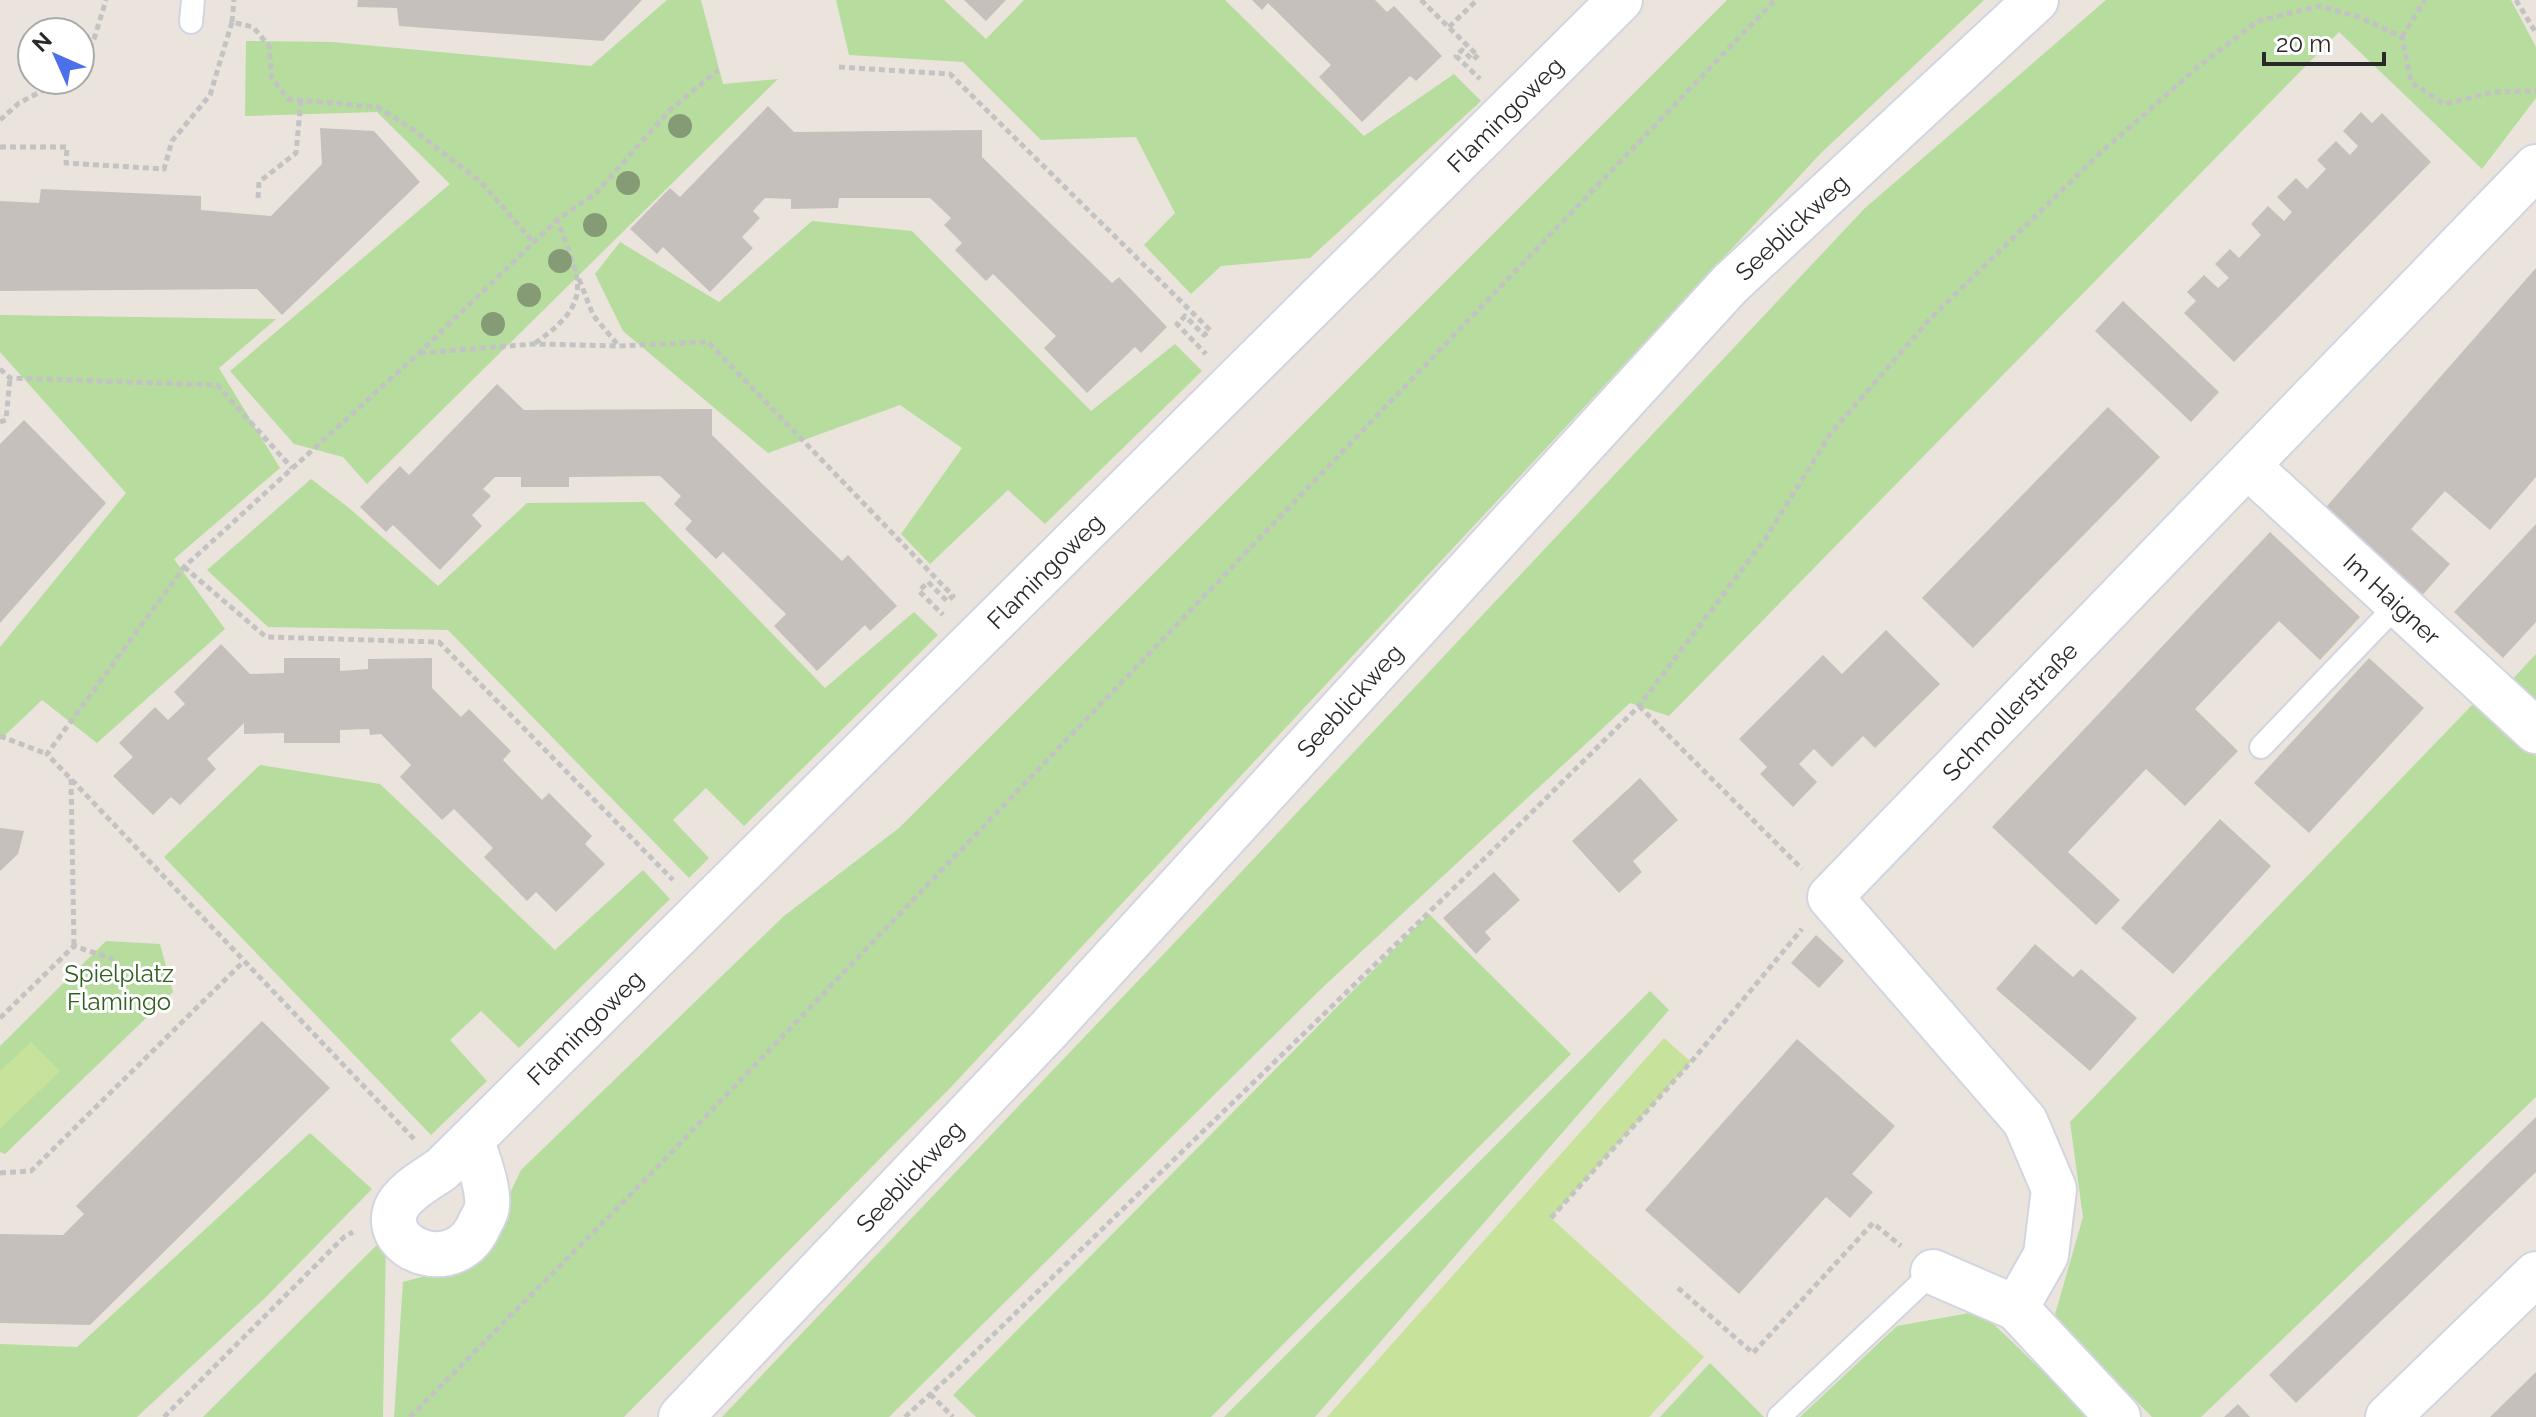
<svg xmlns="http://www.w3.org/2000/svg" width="2536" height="1417" viewBox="0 0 2536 1417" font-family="Raleway,sans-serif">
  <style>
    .green { fill: #b6dc9e }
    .pitch { fill: #c7e29a }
    .building { fill: #c6c0bc }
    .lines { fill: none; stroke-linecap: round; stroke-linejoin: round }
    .lane-casing { stroke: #d2d5e1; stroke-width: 26 }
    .street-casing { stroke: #d2d5e1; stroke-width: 48 }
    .secondary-casing { stroke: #d2d5e1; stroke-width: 48 }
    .path { stroke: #c3c3c3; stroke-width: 5; stroke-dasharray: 6 4; stroke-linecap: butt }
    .lane { stroke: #fff; stroke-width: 22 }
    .street { stroke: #fff; stroke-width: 44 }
    .secondary { stroke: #fff; stroke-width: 44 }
    .tree { fill: #849b75 }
    .labels { text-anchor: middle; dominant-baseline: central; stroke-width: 6; stroke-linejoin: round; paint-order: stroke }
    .street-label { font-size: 24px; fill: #292929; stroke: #fff }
    .park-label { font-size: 24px; fill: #305f20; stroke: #fff }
  </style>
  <rect width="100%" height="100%" fill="#eae4dc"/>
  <!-- green -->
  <g class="green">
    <polygon points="667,0 701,0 723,84 778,79 367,484 343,457 294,444 230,371 450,184 377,112 245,116 246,41 332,42 591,66"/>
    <polygon points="836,0 944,0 986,39 1024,0 1225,0 1364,136 1454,74 1481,101 1310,258 1221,266 1191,294 1144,245 1175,213 1136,137 1041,140 963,62 849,55"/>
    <polygon points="1727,0 1984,0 1821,153 952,1086 624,1417 394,1417 403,1282 477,1262 521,1170 784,916 899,828"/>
    <polygon points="2106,0 2511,0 2536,47 2536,98 2482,169 2339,32 1669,716 1630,703 1323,987 889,1417 722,1417 1197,919 1865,208"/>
    <polygon points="812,221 912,231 1091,411 1175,344 1202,371 1045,524 1008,490 930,564 901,534 962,448 900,405 768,453 623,331 595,274 620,242 719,302"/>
    <polygon points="0,315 276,319 219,368 280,468 174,559 225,629 97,743 42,700 0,740 0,647 126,493 0,352"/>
    <polygon points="311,479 349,508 438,586 527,503 644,502 825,688 914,612 938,635 744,826 706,788 673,820 709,858 689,878 448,630 268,627 207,570"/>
    <polygon points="2536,654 2536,710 2507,685"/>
    <polygon points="2476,701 2536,756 2536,1097 2201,1417 2152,1417 2054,1318 2083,1217 2070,1122"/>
    <polygon points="260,765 380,784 555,950 643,870 670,899 519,1048 481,1011 450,1040 487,1081 431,1135 164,857"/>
    <polygon points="1429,914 1571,1054 1211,1417 976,1417 953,1395"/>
    <polygon points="106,941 160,944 173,992 5,1154 0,1152 0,1046"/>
    <polygon points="1650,991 1669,1010 1315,1417 1224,1417"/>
    <polygon points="310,1133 372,1189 265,1298 137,1417 0,1417 0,1344 77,1347"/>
    <polygon points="386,1236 383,1417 203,1417"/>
    <polygon points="1980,1311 2090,1417 1800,1417 1897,1326"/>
    <polygon points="1710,1363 1764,1417 1660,1417"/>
  </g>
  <!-- pitch -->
  <g class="pitch">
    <polygon points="1664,1038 1691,1062 1551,1218 1704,1357 1649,1417 1327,1417"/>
    <polygon points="31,1042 60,1071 0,1129 0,1071"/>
  </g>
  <!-- building -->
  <g class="building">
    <polygon points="358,0 642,0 603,41 399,26 397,8 357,7"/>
    <polygon points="964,0 1006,0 986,21"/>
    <polygon points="1252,0 1375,0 1387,12 1394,6 1442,56 1416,81 1410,76 1362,122 1319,77 1331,65 1268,3 1262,10"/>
    <polygon points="768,106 794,132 982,130 982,157 1112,283 1119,277 1167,327 1141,353 1135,347 1087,393 1044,348 1056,336 993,274 986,281 955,250 962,243 944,225 951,218 930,198 839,198 838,208 791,209 791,199 765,198 753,211 760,218 742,237 753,248 710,292 663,247 657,254 630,229 670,188 680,197"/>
    <polygon points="2361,112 2372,123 2382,113 2431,162 2234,362 2184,313 2196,301 2187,292 2204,275 2218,288 2229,278 2215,264 2230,249 2239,258 2261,235 2251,224 2268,206 2284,221 2292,212 2277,197 2296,178 2307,189 2326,169 2317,160 2336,141 2350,155 2358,146 2343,131"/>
    <polygon points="320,128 374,131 420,182 282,315 257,289 0,291 0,201 39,203 41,189 201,196 201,210 271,216 322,164"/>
    <polygon points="2536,268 2536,477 2490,530 2445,491 2411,529 2450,564 2418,600 2320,514"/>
    <polygon points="2123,301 2219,392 2191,422 2095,331"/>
    <polygon points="497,384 524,410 712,409 712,435 842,561 848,555 897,606 870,631 865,625 817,671 774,626 786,614 723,552 716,559 685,529 692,521 674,504 681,496 660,476 569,477 569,487 521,487 521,477 495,477 483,489 491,496 472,515 482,526 440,570 393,525 386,532 360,507 400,466 409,475"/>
    <polygon points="2108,407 2160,457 1973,648 1922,598"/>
    <polygon points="24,420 106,503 0,623 0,444"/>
    <polygon points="2536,524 2536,622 2503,658 2454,612"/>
    <polygon points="2270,532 2360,617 2320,660 2279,621 2195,709 2238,751 2185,806 2146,769 2068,852 2120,900 2096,925 1992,827"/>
    <polygon points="1886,630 1940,684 1875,748 1863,736 1832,767 1814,749 1799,764 1817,782 1793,807 1760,774 1767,767 1739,739 1823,655 1842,674"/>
    <polygon points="221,644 250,674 284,673 284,658 340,658 340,671 368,669 368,659 432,658 432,688 461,717 469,709 511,751 503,760 542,800 549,793 592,836 585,844 605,864 556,912 536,892 527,901 484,857 493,848 454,809 442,820 400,777 411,765 381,734 370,735 369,729 340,730 340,743 284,743 284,733 244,734 244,723 207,759 216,769 180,805 171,797 153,815 113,776 133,757 119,743 155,707 168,720 185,704 174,692"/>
    <polygon points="2369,658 2424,708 2309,833 2254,783"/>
    <polygon points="1640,778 1678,820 1633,861 1642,872 1619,893 1572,841"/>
    <polygon points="2220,819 2271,866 2173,974 2121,928"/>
    <polygon points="0,828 24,831 18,854 0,871"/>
    <polygon points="1494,872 1520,900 1485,932 1491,939 1476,954 1443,918"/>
    <polygon points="1816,935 1844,961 1819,988 1791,963"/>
    <polygon points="2035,944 2073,977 2081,969 2137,1018 2090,1071 1996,989"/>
    <polygon points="262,1021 330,1088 90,1325 0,1323 0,1234 63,1235 84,1214 76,1206"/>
    <polygon points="1797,1039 1895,1126 1852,1174 1873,1192 1850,1218 1826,1197 1739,1294 1645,1210"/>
    <polygon points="2536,1117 2536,1172 2296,1403 2269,1375"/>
    <polygon points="2536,1372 2536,1417 2490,1417"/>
    <polygon points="2238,1404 2250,1417 2224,1417"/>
  </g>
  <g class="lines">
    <!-- lane casing -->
    <g class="lane-casing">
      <g id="lane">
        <polyline points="191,22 193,0"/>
        <polyline points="2261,747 2398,604"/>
        <polyline points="1779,1417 1933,1272"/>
      </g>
    </g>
    <!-- street casing -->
    <g class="street-casing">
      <g id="street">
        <path id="s1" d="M2248,466L2536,731"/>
        <path id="s2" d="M472,1140C477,1159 489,1185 487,1206C487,1211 483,1218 480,1223C457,1280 380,1249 396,1209C403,1192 428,1179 442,1169L1620,0"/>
        <polyline points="1933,1272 2016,1308"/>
        <path id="s3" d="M2118,1417L2016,1308L2046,1255L2054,1189L2025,1121L1830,897L2536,167"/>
        <polyline points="2388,1417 2536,1274"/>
      </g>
    </g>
    <!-- secondary casing -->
    <g class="secondary-casing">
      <g id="secondary">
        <path id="s4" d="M681,1417L1050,1028L1730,284L2036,0"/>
      </g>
    </g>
    <!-- path -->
    <g class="path">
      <polyline points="1421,0 1477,55"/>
      <polyline points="2516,0 2536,33"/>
      <polyline points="232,22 234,0"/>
      <polyline points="1449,27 1477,0"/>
      <polyline points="2402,37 2425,0"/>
      <polyline points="1478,55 1473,60 1462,50 1456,56 1480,79"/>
      <polyline points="80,66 94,39 106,0"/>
      <polyline points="839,67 950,74 1210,330 1204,335 1185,316 1177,324 1206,354"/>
      <polyline points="0,120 19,103 63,80"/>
      <polyline points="0,147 67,147 66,163 164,169 172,141 210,95 232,22 253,27 269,46 272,78 288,99 377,107 411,128 481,182 534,243"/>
      <polyline points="258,198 259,182 296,153 301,100"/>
      <polyline points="579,279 593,315 618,345"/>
      <path d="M535,343C596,301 580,280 557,220"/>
      <polyline points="420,353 534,344 618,346 708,342 953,596 947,601 928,582 919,591 943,615"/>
      <polyline points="0,369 10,378 217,385 292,468"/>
      <polyline points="0,422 6,420 10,378"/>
      <polyline points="184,567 266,637 439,642 673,880"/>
      <polyline points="1639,706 1802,869"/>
      <polyline points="0,736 47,754"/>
      <polyline points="71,779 74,946"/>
      <polyline points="0,1018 74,946 113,959"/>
      <polyline points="414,1139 47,754 184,567 419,353 557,220 596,193 670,110 718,70"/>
      <polyline points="0,1173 31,1171 244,961"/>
      <polyline points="1551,1218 1691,1062 1802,929"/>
      <polyline points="1678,1288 1753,1353 1873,1223 1901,1246"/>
      <polyline points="930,1394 953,1417"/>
      <polyline points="164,1417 344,1237 353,1232"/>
      <polyline points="410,1417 642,1183 1775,0"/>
      <polyline points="905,1417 962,1365 1521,823 1639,706 1765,539 1831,433 1930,319 2098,155 2199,66 2258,21 2319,6 2359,17 2402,37 2411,82 2444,104 2494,92 2536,91"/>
    </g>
    <!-- lane -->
    <use href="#lane" class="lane"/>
    <!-- street -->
    <use href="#street" class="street"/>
    <!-- secondary -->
    <use href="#secondary" class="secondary"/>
  </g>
  <!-- trees -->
  <g class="tree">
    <circle cx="680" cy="126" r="12"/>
    <circle cx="628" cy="183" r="12"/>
    <circle cx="595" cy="225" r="12"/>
    <circle cx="560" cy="261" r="12"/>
    <circle cx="529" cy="295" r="12"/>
    <circle cx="493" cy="324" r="12"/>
  </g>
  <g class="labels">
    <!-- street labels -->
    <g class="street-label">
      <text stroke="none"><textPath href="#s2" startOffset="1774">Flamingoweg</textPath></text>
      <text stroke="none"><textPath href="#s4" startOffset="1628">Seeblickweg</textPath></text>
      <text stroke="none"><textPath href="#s2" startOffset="1126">Flamingoweg</textPath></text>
      <text stroke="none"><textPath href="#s1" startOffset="196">Im Haigner</textPath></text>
      <text stroke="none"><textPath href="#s4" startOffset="980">Seeblickweg</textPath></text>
      <text stroke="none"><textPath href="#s3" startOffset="906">Schmollerstraße</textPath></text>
      <text stroke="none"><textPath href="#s2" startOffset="478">Flamingoweg</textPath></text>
      <text stroke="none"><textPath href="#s4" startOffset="332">Seeblickweg</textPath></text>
    </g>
    <!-- park labels -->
    <g class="park-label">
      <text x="119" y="973">Spielplatz<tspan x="119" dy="28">Flamingo</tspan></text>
    </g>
  </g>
  <!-- north arrow -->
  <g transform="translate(56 56) rotate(315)"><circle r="38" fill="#ffffff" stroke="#a9a9a9" stroke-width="2"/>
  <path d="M0-6L14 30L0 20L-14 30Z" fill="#4b70e9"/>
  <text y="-12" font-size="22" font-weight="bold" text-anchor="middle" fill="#292929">N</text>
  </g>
  <!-- scale -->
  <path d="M2264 52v12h120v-12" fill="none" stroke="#292929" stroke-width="4"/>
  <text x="2276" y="52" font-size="24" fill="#292929" stroke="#ffffff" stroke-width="6" paint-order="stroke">20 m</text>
</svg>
